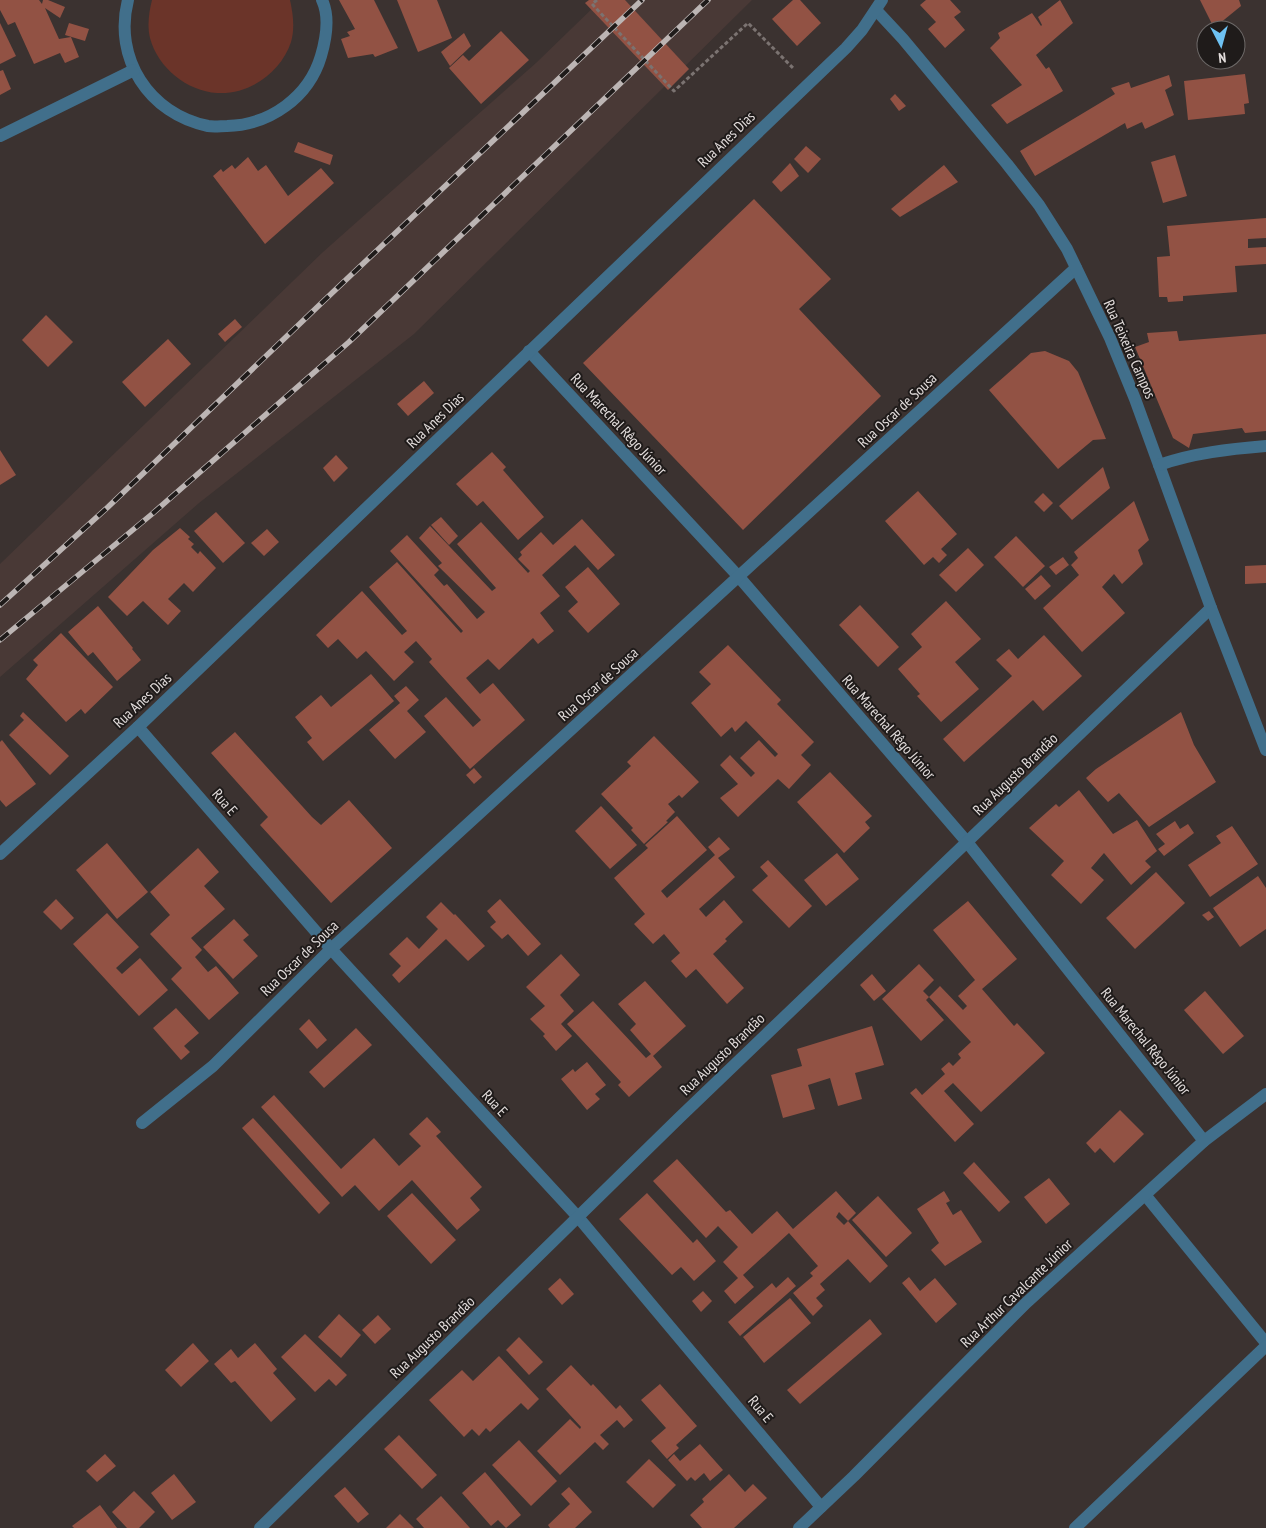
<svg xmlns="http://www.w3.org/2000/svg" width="1266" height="1528" viewBox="0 0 1266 1528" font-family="'PT Sans Narrow',sans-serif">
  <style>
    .built { fill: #493936 }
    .green { fill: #6b3429 }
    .building { fill: #925244 }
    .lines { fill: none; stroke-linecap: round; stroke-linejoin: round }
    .path { stroke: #7b7371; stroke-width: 3; stroke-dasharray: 4 2.5; stroke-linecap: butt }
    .minor { stroke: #416f8b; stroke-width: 12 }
    .tertiary { stroke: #416f8b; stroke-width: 12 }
    .rail-casing { stroke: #bcb5b4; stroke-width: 5.5 }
    .rail { stroke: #1f1b1a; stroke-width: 4; stroke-dasharray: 11; stroke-linecap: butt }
    .labels { text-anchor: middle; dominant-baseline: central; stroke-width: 4; stroke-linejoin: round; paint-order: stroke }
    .street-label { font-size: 15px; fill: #e3dddc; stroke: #1f1b1a }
  </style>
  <rect width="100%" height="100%" fill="#3b3230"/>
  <!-- built -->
  <polygon class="built" points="601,0 752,0 414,334 199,503 0,677 0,564 323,252 536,63"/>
  <!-- green -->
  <path class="green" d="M152,0H290C293,14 295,28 291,42C281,72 250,95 217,93C187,91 158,68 150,38C147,25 149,12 152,0Z"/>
  <!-- building -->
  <g class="building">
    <polygon points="0,0 39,0 42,4 43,0 48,0 65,7 60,18 45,8 59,39 71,37 79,57 65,63 60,53 34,64 15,22 8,25 0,10"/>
    <polygon points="339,0 374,0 398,48 375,57 373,54 348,58 341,39 350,36 347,32 355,29"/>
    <polygon points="397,0 437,0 452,38 418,52"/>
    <polygon points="589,0 625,0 689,69 668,90 585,3"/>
    <polygon points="793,0 800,0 821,23 797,46 772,19"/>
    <polygon points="926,0 950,0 961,12 954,17 965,30 945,48 928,29 936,22 920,5"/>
    <polygon points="1060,0 1073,23 1036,55 1046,69 1049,67 1063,91 1007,124 991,105 1022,85 990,48 1000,38 998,33 1032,13 1041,26 1042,25 1038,17"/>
    <polygon points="1200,0 1239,0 1241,6 1214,28"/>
    <polygon points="0,23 16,56 0,64"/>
    <polygon points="69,23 89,29 85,41 65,35"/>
    <polygon points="501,31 529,60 481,104 449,68 463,55 469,61"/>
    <polygon points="464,33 471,46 450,66 441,52"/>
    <polygon points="3,70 11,89 0,95 0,71"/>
    <polygon points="1245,74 1249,103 1244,104 1245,114 1188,120 1184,81"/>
    <polygon points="1169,75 1172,86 1165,90 1174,115 1145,129 1142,122 1127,129 1125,123 1035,176 1020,151 1115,94 1111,88 1129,82 1131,88"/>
    <polygon points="895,94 906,106 899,111 890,99"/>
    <polygon points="298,142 333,155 330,165 294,152"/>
    <polygon points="806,146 821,159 808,173 794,159"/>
    <polygon points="1175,155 1187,196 1163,203 1151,162"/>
    <polygon points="248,157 258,171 266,165 288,196 321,168 334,183 265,244 213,176 221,169 223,172 232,165 235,169"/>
    <polygon points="790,163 799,176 781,192 772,182"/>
    <polygon points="944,165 958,182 900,217 891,209"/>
    <polygon points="754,199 831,279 799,309 881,396 743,530 583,363"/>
    <polygon points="1266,218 1266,238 1248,239 1248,248 1266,247 1266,264 1235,266 1237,292 1183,296 1183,301 1168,302 1167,297 1159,297 1157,257 1170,256 1167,226"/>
    <polygon points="46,315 73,342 48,367 22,340"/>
    <polygon points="235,319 242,327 225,342 218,334"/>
    <polygon points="1177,331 1179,341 1266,334 1266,431 1245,433 1242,428 1193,434 1189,448 1173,438 1135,347 1149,342 1147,333"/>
    <polygon points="168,339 191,364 145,407 122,382"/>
    <polygon points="1045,351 1069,361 1078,372 1106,439 1093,440 1058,469 989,390 1031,353"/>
    <polygon points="424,381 434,393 408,416 397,404"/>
    <polygon points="0,450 16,475 0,485"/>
    <polygon points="492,452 506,467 503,470 544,517 518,540 483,501 477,506 456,484"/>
    <polygon points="336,455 348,468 334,482 323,468"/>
    <polygon points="1103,467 1110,488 1072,520 1059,506"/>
    <polygon points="918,491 957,534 941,549 947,555 939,563 933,557 924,565 885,521"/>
    <polygon points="1043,493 1053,503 1044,512 1034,502"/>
    <polygon points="1134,501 1149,540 1138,550 1143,564 1122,584 1114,574 1102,587 1125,613 1082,652 1043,608 1079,575 1071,565 1078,558 1074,552"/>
    <polygon points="216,512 245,543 223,563 194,531"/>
    <polygon points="441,517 458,536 449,545 431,525"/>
    <polygon points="582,519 615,555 598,570 575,545 542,575 560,596 540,613 554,631 538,644 533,638 499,670 488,659 466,678 480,694 493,683 525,720 470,769 424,716 446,697 473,727 481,720 429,662 432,659 416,641 404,652 414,662 394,681 366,651 357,659 338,639 328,648 316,635 362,591 402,635 407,631 369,587 397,562 461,633 463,631 390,551 407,535 439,570 434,575 444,586 447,584 477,619 485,612 438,566 442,563 419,538 430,526 492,591 496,588 457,544 481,522 528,573 530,571 518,559 522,555 520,552 541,532 553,545"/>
    <polygon points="180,528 190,537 188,539 194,544 191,547 198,554 200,551 216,568 193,592 184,583 168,599 181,611 168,625 143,601 127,616 108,597 153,550"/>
    <polygon points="267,529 279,542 264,556 251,543"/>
    <polygon points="1016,536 1045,566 1023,587 994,557"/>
    <polygon points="968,548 984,565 956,592 939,575"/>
    <polygon points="1063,557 1069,565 1056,575 1049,567"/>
    <polygon points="1266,565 1266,583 1245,584 1245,566"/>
    <polygon points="588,567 620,604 588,633 568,611 578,602 565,587"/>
    <polygon points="1041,575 1051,586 1035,600 1025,589"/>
    <polygon points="946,601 981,639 955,662 979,689 941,722 917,696 920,694 898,669 922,647 911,634"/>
    <polygon points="860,605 899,647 878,667 839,625"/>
    <polygon points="98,606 133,648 132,649 141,660 117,681 93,652 88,656 68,632"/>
    <polygon points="61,633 113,687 85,714 81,709 66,722 26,679 38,665 33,660"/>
    <polygon points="1044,635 1082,676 1043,711 1033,700 964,762 943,739 1012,676 996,660 1009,649 1018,659"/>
    <polygon points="728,645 781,700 777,704 814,742 801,755 811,765 789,789 778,779 738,817 720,798 738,784 720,765 730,755 751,777 755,773 740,758 759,740 775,757 778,754 746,721 735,732 732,727 721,737 691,703 711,684 699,672"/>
    <polygon points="371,674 394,701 323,761 307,742 312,738 295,717 321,695 331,707"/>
    <polygon points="406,686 419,700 407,711 426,732 395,759 369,730 400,703 394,696"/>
    <polygon points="23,712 69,756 50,775 9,735 24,720 20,716"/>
    <polygon points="1181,712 1194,745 1216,782 1149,827 1119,793 1108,802 1086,778 1096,769"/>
    <polygon points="235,732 312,817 321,825 349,800 392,848 331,903 260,825 268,817 211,753"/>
    <polygon points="654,736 699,782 682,798 679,795 668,804 675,812 666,821 668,822 644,844 631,830 633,828 601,794 631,766 627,762"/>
    <polygon points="2,740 36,784 6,807 0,800 0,742"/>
    <polygon points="474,768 482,777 474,784 466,775"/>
    <polygon points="830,772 872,816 865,822 870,828 844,853 797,802"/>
    <polygon points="1079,790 1113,834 1137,820 1157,851 1145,861 1151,867 1131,885 1104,853 1091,868 1104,880 1081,904 1051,875 1064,861 1029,828 1056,804 1059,807"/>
    <polygon points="601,806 637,845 610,869 575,831"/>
    <polygon points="677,816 707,850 661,891 667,898 715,855 708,847 719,837 730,849 718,858 735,877 699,909 706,917 724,900 743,922 725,939 727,941 713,954 744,988 727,1004 696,969 686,978 671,961 680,953 664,934 653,944 634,924 645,914 614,878 648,848 645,845"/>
    <polygon points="1175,821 1180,829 1188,824 1194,833 1164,856 1158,849 1165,844 1156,834"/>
    <polygon points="1232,826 1258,864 1210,897 1188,865 1221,843 1216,836"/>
    <polygon points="107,843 148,892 117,919 76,870"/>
    <polygon points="198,848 219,872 204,886 225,909 191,938 202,950 195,957 208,972 216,966 239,993 209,1020 171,979 182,968 150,934 170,915 150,892"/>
    <polygon points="837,853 859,879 826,906 804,880"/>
    <polygon points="768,860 812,906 789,928 752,890 768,876 760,867"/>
    <polygon points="1156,872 1185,903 1135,949 1106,918"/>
    <polygon points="1258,876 1266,888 1266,929 1240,947 1213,908"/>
    <polygon points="56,899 74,918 61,930 43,912"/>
    <polygon points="500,899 541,944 528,956 508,934 502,939 490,927 496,922 487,911"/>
    <polygon points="968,901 1017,959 982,989 1014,1026 1017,1023 1045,1053 981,1112 953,1083 944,1091 974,1124 955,1142 910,1093 916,1088 922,1095 945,1074 941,1069 949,1062 953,1066 961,1058 958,1054 971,1042 929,997 926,1000 944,1020 921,1041 882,999 919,964 934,980 923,991 929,997 940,986 963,1010 967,1006 958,996 975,980 933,930"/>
    <polygon points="441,902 454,915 455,914 485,946 468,961 446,939 399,983 392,975 401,966 389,954 407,937 419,949 438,929 426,917"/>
    <polygon points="1209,911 1214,917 1208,921 1202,915"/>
    <polygon points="107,913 139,947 116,968 122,974 140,958 168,990 139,1016 73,944"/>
    <polygon points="234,919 249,935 243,940 258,956 233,979 203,947"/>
    <polygon points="561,954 580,975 560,995 574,1011 561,1024 572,1036 556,1051 543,1036 545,1034 530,1019 545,1006 526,987"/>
    <polygon points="872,974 886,991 874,1001 860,985"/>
    <polygon points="645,981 686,1026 653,1056 662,1067 629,1097 618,1085 621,1082 567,1024 593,1001 646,1058 651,1054 630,1030 636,1024 618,1004"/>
    <polygon points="1205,991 1244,1036 1223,1054 1184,1010"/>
    <polygon points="176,1008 199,1033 184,1046 190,1052 181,1060 153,1028"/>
    <polygon points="309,1019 327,1040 317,1049 299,1029"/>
    <polygon points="872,1026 884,1065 855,1073 862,1099 838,1106 830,1078 808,1085 815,1109 783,1118 771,1075 802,1066 797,1049"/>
    <polygon points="356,1028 372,1045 324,1088 309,1072"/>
    <polygon points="587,1062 606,1085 595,1094 600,1099 587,1110 561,1079 573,1069 575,1072"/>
    <polygon points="274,1095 341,1169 374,1138 399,1166 421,1146 409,1134 427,1117 441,1132 436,1136 482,1187 470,1198 480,1210 457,1230 412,1180 379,1211 355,1185 342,1197 261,1107"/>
    <polygon points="1120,1110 1144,1134 1114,1163 1100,1148 1095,1153 1086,1143"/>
    <polygon points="253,1118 330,1203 319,1214 242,1128"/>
    <polygon points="677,1159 726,1212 730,1210 752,1234 777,1211 793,1229 836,1191 856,1213 848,1221 839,1212 836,1217 844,1225 848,1221 888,1266 870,1283 848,1259 820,1284 825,1290 816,1298 823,1306 813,1316 793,1293 813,1276 810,1273 818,1266 789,1233 743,1275 754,1287 735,1304 724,1291 738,1278 723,1262 738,1247 718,1226 706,1238 653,1181"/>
    <polygon points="974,1162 1010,1202 999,1212 963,1173"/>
    <polygon points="1049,1178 1070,1204 1046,1224 1024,1197"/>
    <polygon points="944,1191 950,1201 946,1203 953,1215 961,1210 982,1242 945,1266 931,1250 939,1243 917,1209"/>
    <polygon points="412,1193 456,1240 431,1264 387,1216"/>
    <polygon points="647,1193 693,1243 697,1239 716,1261 694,1281 681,1267 672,1275 619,1219"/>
    <polygon points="878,1196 912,1233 886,1257 852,1220"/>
    <polygon points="788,1277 796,1286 740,1336 728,1322 772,1283 776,1288"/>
    <polygon points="909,1277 920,1291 935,1278 957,1304 936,1323 902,1283"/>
    <polygon points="560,1278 574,1294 562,1305 548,1289"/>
    <polygon points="703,1291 712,1301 701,1312 692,1301"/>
    <polygon points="790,1298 811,1323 764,1363 743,1337"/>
    <polygon points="339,1314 361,1335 341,1358 318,1337"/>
    <polygon points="378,1315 391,1329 375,1344 362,1330"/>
    <polygon points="870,1319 882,1334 800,1404 787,1390"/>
    <polygon points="305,1334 347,1375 336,1386 329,1379 315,1392 281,1357"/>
    <polygon points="519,1337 543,1362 529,1375 506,1350"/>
    <polygon points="193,1343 209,1361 181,1387 165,1370"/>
    <polygon points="255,1343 277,1369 273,1373 296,1399 271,1422 235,1381 231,1383 214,1364 231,1349 238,1358"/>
    <polygon points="499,1356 539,1399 528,1410 521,1403 490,1432 486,1428 479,1436 472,1429 464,1437 429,1400 462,1370 473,1381"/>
    <polygon points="571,1365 591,1386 593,1384 616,1409 620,1405 633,1420 624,1428 617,1420 600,1435 609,1444 603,1450 595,1442 560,1475 537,1451 570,1419 580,1429 581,1427 546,1389"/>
    <polygon points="660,1384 697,1426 676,1445 679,1448 667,1459 651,1441 666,1428 641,1400"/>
    <polygon points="399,1435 437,1475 422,1489 384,1449"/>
    <polygon points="519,1440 557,1481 531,1506 492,1465"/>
    <polygon points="700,1444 723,1470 710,1481 704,1473 695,1481 691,1477 687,1481 668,1460 674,1454 680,1461"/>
    <polygon points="105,1454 116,1466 97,1482 86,1471"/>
    <polygon points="649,1459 676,1485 653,1508 626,1482"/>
    <polygon points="485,1472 521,1515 506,1528 498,1520 491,1526 462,1493"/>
    <polygon points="174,1474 196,1502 172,1520 151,1493"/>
    <polygon points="729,1474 745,1492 753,1484 767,1498 734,1528 702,1528 690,1515 704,1502 702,1499"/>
    <polygon points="345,1487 369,1514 358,1523 334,1496"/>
    <polygon points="569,1487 592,1512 575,1528 550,1528 548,1525 570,1504 561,1494"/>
    <polygon points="134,1491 155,1512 139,1528 127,1528 112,1512"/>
    <polygon points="441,1496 470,1528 424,1528 416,1519"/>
    <polygon points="100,1505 117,1528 74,1528 72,1526"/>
    <polygon points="400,1514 414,1528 386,1528"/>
  </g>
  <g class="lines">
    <!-- path -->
    <polyline class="path" points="597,0 592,4 674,91 748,23 793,68"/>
    <!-- minor -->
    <g class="minor">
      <path d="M128,0C113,58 149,114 208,126C214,127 221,126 227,126C270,125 309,97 321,56C326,39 330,17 322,0"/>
      <polyline points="0,136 134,70"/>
      <polyline points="529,351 739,577 967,842 1204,1141"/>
      <polyline points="138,727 331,949 578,1217 821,1507"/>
      <polyline points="142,1123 213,1066 331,949 1076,268"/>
      <polyline points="1146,1196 1266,1343"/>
      <polyline points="260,1528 679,1118 1211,608"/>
      <polyline points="799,1528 854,1476 1026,1303 1204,1141 1266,1094"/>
      <polyline points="1075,1528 1266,1346"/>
    </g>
    <!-- tertiary -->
    <g class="tertiary">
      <polyline points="876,10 903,39 1007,164 1039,205 1067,249 1110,338 1135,399 1211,608 1266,750"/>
      <path d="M1159,465C1193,453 1230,449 1266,446"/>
      <polyline points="0,854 138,727 846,48 862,30 882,0"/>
    </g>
    <!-- rail casing -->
    <g class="rail-casing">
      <g id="rail">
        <polyline points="0,605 108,507 332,293 642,0"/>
        <polyline points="0,640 152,514 349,342 708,0"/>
      </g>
    </g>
    <!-- rail -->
    <use href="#rail" class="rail"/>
  </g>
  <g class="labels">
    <!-- street labels -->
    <g class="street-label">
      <text transform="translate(726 139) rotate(-44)">Rua Anes Dias</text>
      <text transform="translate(1130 349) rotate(66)">Rua Teixeira Campos</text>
      <text transform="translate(897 410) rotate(-43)">Rua Oscar de Sousa</text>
      <text transform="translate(435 420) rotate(-44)">Rua Anes Dias</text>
      <text transform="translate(619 424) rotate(47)">Rua Marechal Rêgo Júnior</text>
      <text transform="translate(598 684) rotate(-42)">Rua Oscar de Sousa</text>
      <text transform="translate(142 700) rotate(-43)">Rua Anes Dias</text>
      <text transform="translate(889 727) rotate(49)">Rua Marechal Rêgo Júnior</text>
      <text transform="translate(1015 774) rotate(-44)">Rua Augusto Brandão</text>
      <text transform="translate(225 802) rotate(49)">Rua E</text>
      <text transform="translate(299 958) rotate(-44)">Rua Oscar de Sousa</text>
      <text transform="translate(1146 1041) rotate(51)">Rua Marechal Rêgo Júnior</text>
      <text transform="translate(722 1054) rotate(-44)">Rua Augusto Brandão</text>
      <text transform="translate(495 1103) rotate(47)">Rua E</text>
      <text transform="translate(1016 1293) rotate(-44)">Rua Arthur Cavalcante Júnior</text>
      <text transform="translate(432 1337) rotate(-44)">Rua Augusto Brandão</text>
      <text transform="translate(761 1409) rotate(50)">Rua E</text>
    </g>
  </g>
  <!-- north arrow -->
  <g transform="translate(1221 45) rotate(174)"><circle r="24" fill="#1f1b1a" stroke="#6d6968"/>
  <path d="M0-4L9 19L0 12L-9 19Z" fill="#6ec2f3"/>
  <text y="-8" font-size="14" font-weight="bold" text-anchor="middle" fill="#e3dddc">N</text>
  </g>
</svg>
